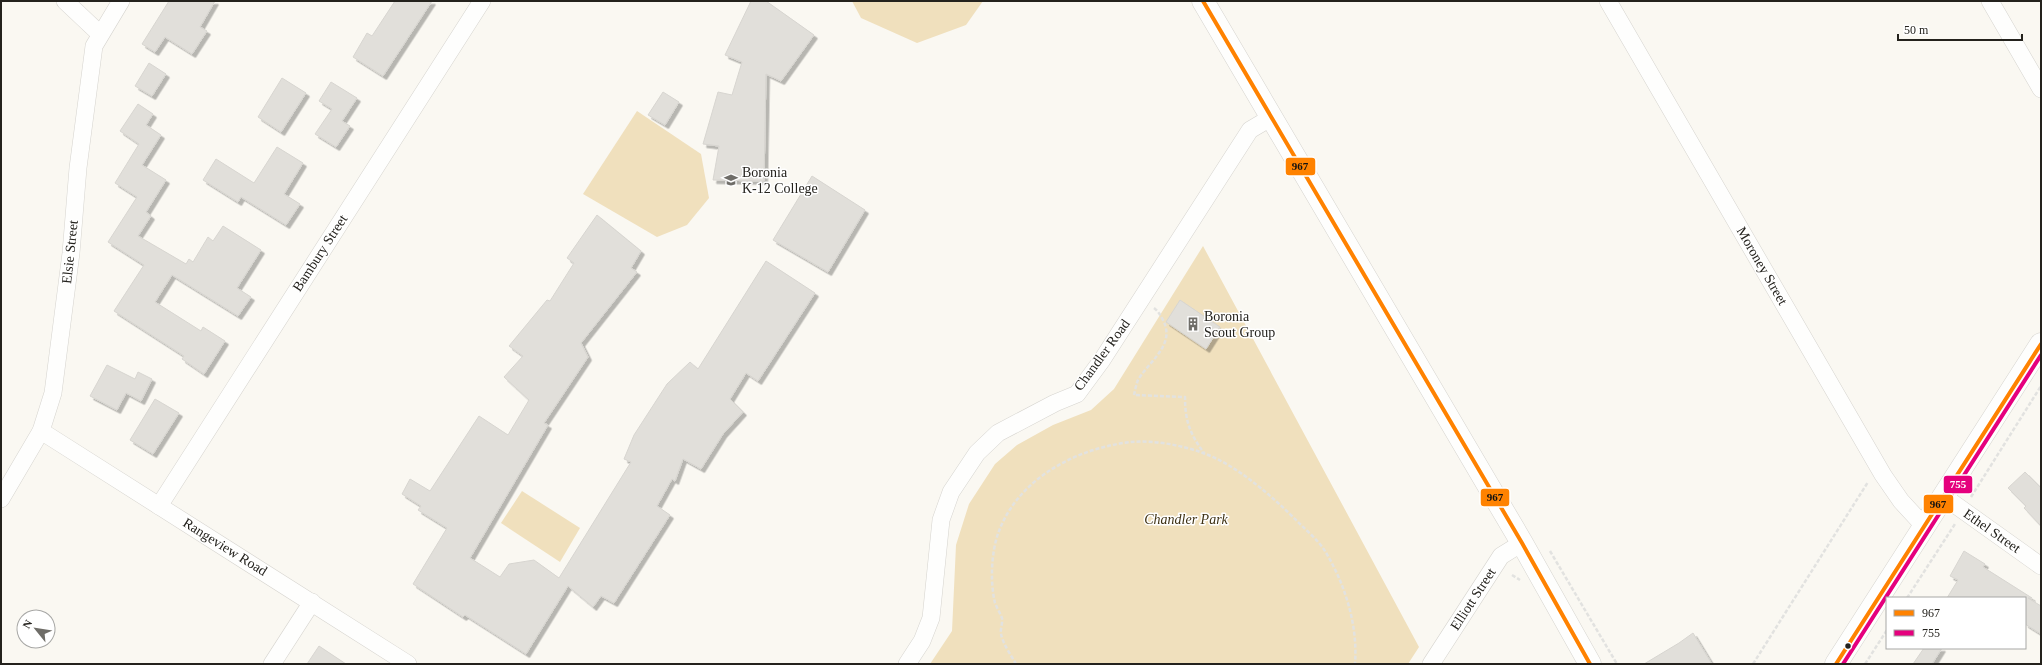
<svg xmlns="http://www.w3.org/2000/svg" width="2042" height="665" viewBox="0 0 2042 665" font-family="Georgia,serif">
  <style>
    .green { fill: #f0e0bd }
    .building { fill: #e1dfda; stroke: #d7d5d0; filter: url(#shadow) }
    .lines { fill: none; stroke-linecap: round; stroke-linejoin: round }
    .minor-casing { stroke: #d6d4cf; stroke-width: 18 }
    .secondary-casing { stroke: #d6d4cf; stroke-width: 23 }
    .primary-casing { stroke: #d6d4cf; stroke-width: 23 }
    .path { stroke: #e2e2e0; stroke-width: 2.5; stroke-dasharray: 4 2; stroke-linecap: butt }
    .minor { stroke: #fefefd; stroke-width: 17 }
    .secondary { stroke: #fefefd; stroke-width: 22 }
    .primary { stroke: #fefefd; stroke-width: 22 }
    .bus-1-casing { stroke: #fff; stroke-width: 7 }
    .bus-2-casing { stroke: #fff; stroke-width: 7 }
    .bus-1 { stroke: #ff8200; stroke-width: 4 }
    .bus-2 { stroke: #e5007d; stroke-width: 4 }
    .bus-dot { fill: #24221d; stroke: #fff; stroke-width: 1.5 }
    .labels { text-anchor: middle; dominant-baseline: central; stroke-width: 3; stroke-linejoin: round; paint-order: stroke }
    .poi-label { font-size: 14px; fill: #24221d; stroke: #fff; text-anchor: start }
    .street-label { font-size: 14px; fill: #24221d; stroke: #fff }
    .park-label { font-size: 14px; font-style: italic; fill: #3e3113; stroke: #fff }
    .line-badge { stroke: #fff; stroke-width: 1.5 }
    .badge-label { font-size: 11px; text-anchor: middle; font-weight: bold; fill: #fff }
    .pale-badge-label { font-size: 11px; text-anchor: middle; font-weight: bold; fill: #111 }
  </style>
  <defs>
    <filter id="shadow"><feDropShadow dx="3.5" dy="3.5" stdDeviation="0" flood-color="#0004"/></filter>
  </defs>
  <rect width="100%" height="100%" fill="#faf8f2"/>
  <!-- green -->
  <g class="green">
    <polygon points="852,1 983,1 966,25 917,43 861,18"/>
    <polygon points="637,111 701,154 709,198 687,225 657,237 583,194"/>
    <polygon points="1203,246 1419,647 1408,664 930,664 952,631 956,545 969,504 995,464 1017,445 1053,425 1091,410 1114,389"/>
    <polygon points="522,491 580,528 560,562 501,523"/>
  </g>
  <!-- building -->
  <g class="building">
    <polygon points="169,1 215,1 200,27 207,31 192,54 165,37 155,52 142,44"/>
    <polygon points="395,1 432,1 383,76 353,57 367,33 372,36"/>
    <polygon points="751,1 766,1 814,35 781,81 766,74 764,181 713,180 719,146 703,144 718,92 732,95 742,62 725,55"/>
    <polygon points="149,63 166,74 152,96 135,86"/>
    <polygon points="282,78 306,93 281,132 258,117"/>
    <polygon points="331,82 357,98 342,121 350,126 336,147 315,134 332,109 319,101"/>
    <polygon points="663,92 679,102 665,125 648,115"/>
    <polygon points="138,104 153,114 146,125 161,135 142,165 166,180 146,212 151,216 138,236 186,264 189,259 193,262 208,237 213,241 223,226 261,250 237,288 251,297 238,316 172,275 155,302 201,331 203,327 225,341 204,374 182,359 184,356 114,311 144,265 108,242 137,197 115,183 139,144 120,131"/>
    <polygon points="277,147 303,163 284,194 300,204 286,225 241,197 238,202 203,180 216,159 254,183"/>
    <polygon points="812,176 865,210 828,272 773,240"/>
    <polygon points="597,215 641,251 631,268 637,272 581,343 588,357 544,423 548,425 470,558 500,577 509,564 534,560 559,578 631,462 624,459 634,435 667,384 690,362 698,369 766,261 815,293 758,381 746,373 730,399 743,412 723,434 701,469 683,459 675,481 672,479 657,506 670,515 614,603 601,596 593,607 568,586 526,654 465,615 463,617 413,584 447,528 418,510 421,506 402,494 410,479 430,491 479,416 508,435 529,400 504,377 523,356 509,346 547,300 550,301 574,263 567,258"/>
    <polygon points="1180,300 1220,327 1206,349 1166,322"/>
    <polygon points="107,365 135,379 138,372 152,379 141,401 126,393 117,410 90,396"/>
    <polygon points="155,399 179,413 153,454 130,440"/>
    <polygon points="2025,472 2041,488 2041,526 2024,508 2026,506 2008,488"/>
    <polygon points="1964,551 1985,564 1983,567 2032,598 2028,598 2041,606 2041,634 2025,624 2025,598 1947,598 1958,580 1950,576"/>
    <polygon points="1693,633 1712,664 1644,664 1679,643"/>
    <polygon points="319,646 346,664 307,664"/>
    <polygon points="1924,648 1942,648 1932,664 1913,664"/>
  </g>
  <g class="lines">
    <!-- minor casing -->
    <g class="minor-casing">
      <g id="minor">
        <polyline points="65,1 100,34"/>
        <polyline points="1608,1 1883,475 1901,501 1924,526"/>
        <polyline points="1990,1 2041,89"/>
        <polyline points="41,431 408,664"/>
        <polyline points="1943,496 2041,566"/>
        <polyline points="1,499 41,431 53,393 71,253 78,168 94,46 121,1"/>
        <polyline points="159,506 482,1"/>
        <polyline points="272,664 312,602"/>
        <polyline points="907,664 922,641 931,618 941,520 951,492 977,453 998,433 1055,403 1077,394 1102,360 1250,130 1272,117"/>
        <polyline points="1431,664 1501,556 1522,543"/>
      </g>
    </g>
    <!-- secondary casing -->
    <g class="secondary-casing">
      <polyline id="secondary" points="1203,1 1522,543 1590,664"/>
    </g>
    <!-- primary casing -->
    <g class="primary-casing">
      <polyline id="primary" points="1836,664 2041,344"/>
    </g>
    <!-- path -->
    <g class="path">
      <path d="M1154,308C1159,312 1160,315 1163,320C1176,345 1149,361 1138,380C1136,385 1135,391 1134,395L1185,397C1185,421 1190,434 1204,453"/>
      <polyline points="1971,497 2041,386"/>
      <polyline points="1550,551 1617,664"/>
      <polyline points="1512,575 1520,580"/>
      <polyline points="1907,598 1955,524"/>
      <path d="M1016,664C1011,655 1003,644 1001,634C1000,629 1003,623 1002,618C1000,613 997,608 995,603C990,582 991,552 999,531C1019,478 1077,448 1131,442C1154,440 1181,445 1203,453C1237,465 1273,497 1298,522C1307,531 1318,540 1325,551C1345,584 1358,625 1355,664"/>
      <polyline points="1753,664 1868,482"/>
      <polyline points="1865,664 1887,630"/>
    </g>
    <!-- minor -->
    <use href="#minor" class="minor"/>
    <!-- secondary -->
    <use href="#secondary" class="secondary"/>
    <!-- primary -->
    <use href="#primary" class="primary"/>
    <!-- bus-1 casing -->
    <g class="bus-1-casing">
      <g id="bus-1">
        <polyline points="1203,1 1522,543 1590,664"/>
        <polyline points="1836,664 2041,344"/>
      </g>
    </g>
    <!-- bus-2 casing -->
    <g class="bus-2-casing">
      <polyline id="bus-2" points="1843,664 2041,355"/>
    </g>
    <!-- bus-1 -->
    <use href="#bus-1" class="bus-1"/>
    <!-- bus-2 -->
    <use href="#bus-2" class="bus-2"/>
  </g>
  <!-- icons -->
  <defs>
    <g id="school-bare" transform="scale(1.08)"><path d="M0-5L7-2L0 1L-7-2ZM-4 1L0 2.5L4 1V4Q0 6-4 4Z" fill="#6f6d68" stroke="#fff" stroke-width="2.5" paint-order="stroke"/></g>
    <g id="building-bare" transform="scale(1.08)"><path d="M-4-6H4V6H1V3H-1V6H-4ZM-2.5-4.3h1.7v1.8h-1.7ZM.8-4.3h1.7v1.8H.8ZM-2.5-1h1.7V.8h-1.7ZM.8-1h1.7V.8H.8Z" fill="#6f6d68" stroke="#fff" stroke-width="2.5" paint-order="stroke"/></g>
  </defs>
  <g fill-rule="evenodd">
    <use href="#school-bare" x="731" y="180"/>
    <use href="#building-bare" x="1193" y="324"/>
  </g>
  <!-- markers -->
  <circle class="bus-dot" cx="1848" cy="646" r="3.5"/>
  <g class="labels">
    <!-- poi labels -->
    <g class="poi-label">
      <text x="742" y="172">Boronia<tspan x="742" dy="16">K-12 College</tspan></text>
      <text x="1204" y="316">Boronia<tspan x="1204" dy="16">Scout Group</tspan></text>
    </g>
    <!-- street labels -->
    <g class="street-label">
      <text transform="translate(70 252) rotate(-84)">Elsie Street</text>
      <text transform="translate(320 253) rotate(-57)">Bambury Street</text>
      <text transform="translate(1762 266) rotate(60)">Moroney Street</text>
      <text transform="translate(1102 355) rotate(-54)">Chandler Road</text>
      <text transform="translate(1992 531) rotate(35)">Ethel Street</text>
      <text transform="translate(225 547) rotate(32)">Rangeview Road</text>
      <text transform="translate(1473 599) rotate(-57)">Elliott Street</text>
    </g>
    <!-- park labels -->
    <g class="park-label">
      <text x="1186" y="519">Chandler Park</text>
    </g>
  </g>
  <g class="line-badge">
    <rect x="1285" y="157" width="31" height="19" rx="4" fill="#ff8200"/>
    <rect x="1943" y="475" width="30" height="19" rx="4" fill="#e5007d"/>
    <rect x="1480" y="488" width="30" height="19" rx="4" fill="#ff8200"/>
    <rect x="1923" y="494" width="31" height="20" rx="4" fill="#ff8200"/>
  </g>
  <g class="badge-label">
    <text x="1958" y="488">755</text>
  </g>
  <g class="pale-badge-label">
    <text x="1300" y="170">967</text>
    <text x="1495" y="501">967</text>
    <text x="1938" y="508">967</text>
  </g>
  <!-- border -->
  <rect width="2042" height="665" fill="none" stroke="#24221d" stroke-width="4"/>
  <!-- legend -->
  <rect x="1886" y="597" width="140" height="52" fill="#ffffff" stroke="#a7a7a5"/>
  <rect x="1894" y="610" width="20" height="6" fill="#ff8200" stroke="#a7a7a5"/>
  <text x="1922" y="617" font-size="12" fill="#24221d">967</text>
  <rect x="1894" y="630" width="20" height="6" fill="#e5007d" stroke="#a7a7a5"/>
  <text x="1922" y="637" font-size="12" fill="#24221d">755</text>
  <!-- north arrow -->
  <g transform="translate(36 629) rotate(300)"><circle r="19" fill="#ffffff" stroke="#a7a7a5"/>
  <path d="M0-3L7 15L0 10L-7 15Z" fill="#6f6d68"/>
  <text y="-6" font-size="11" font-weight="bold" text-anchor="middle" fill="#24221d">N</text>
  </g>
  <!-- scale -->
  <path d="M1898 34v6h124v-6" fill="none" stroke="#24221d" stroke-width="2"/>
  <text x="1904" y="34" font-size="12" fill="#24221d" stroke="#ffffff" stroke-width="3" paint-order="stroke">50 m</text>
</svg>
